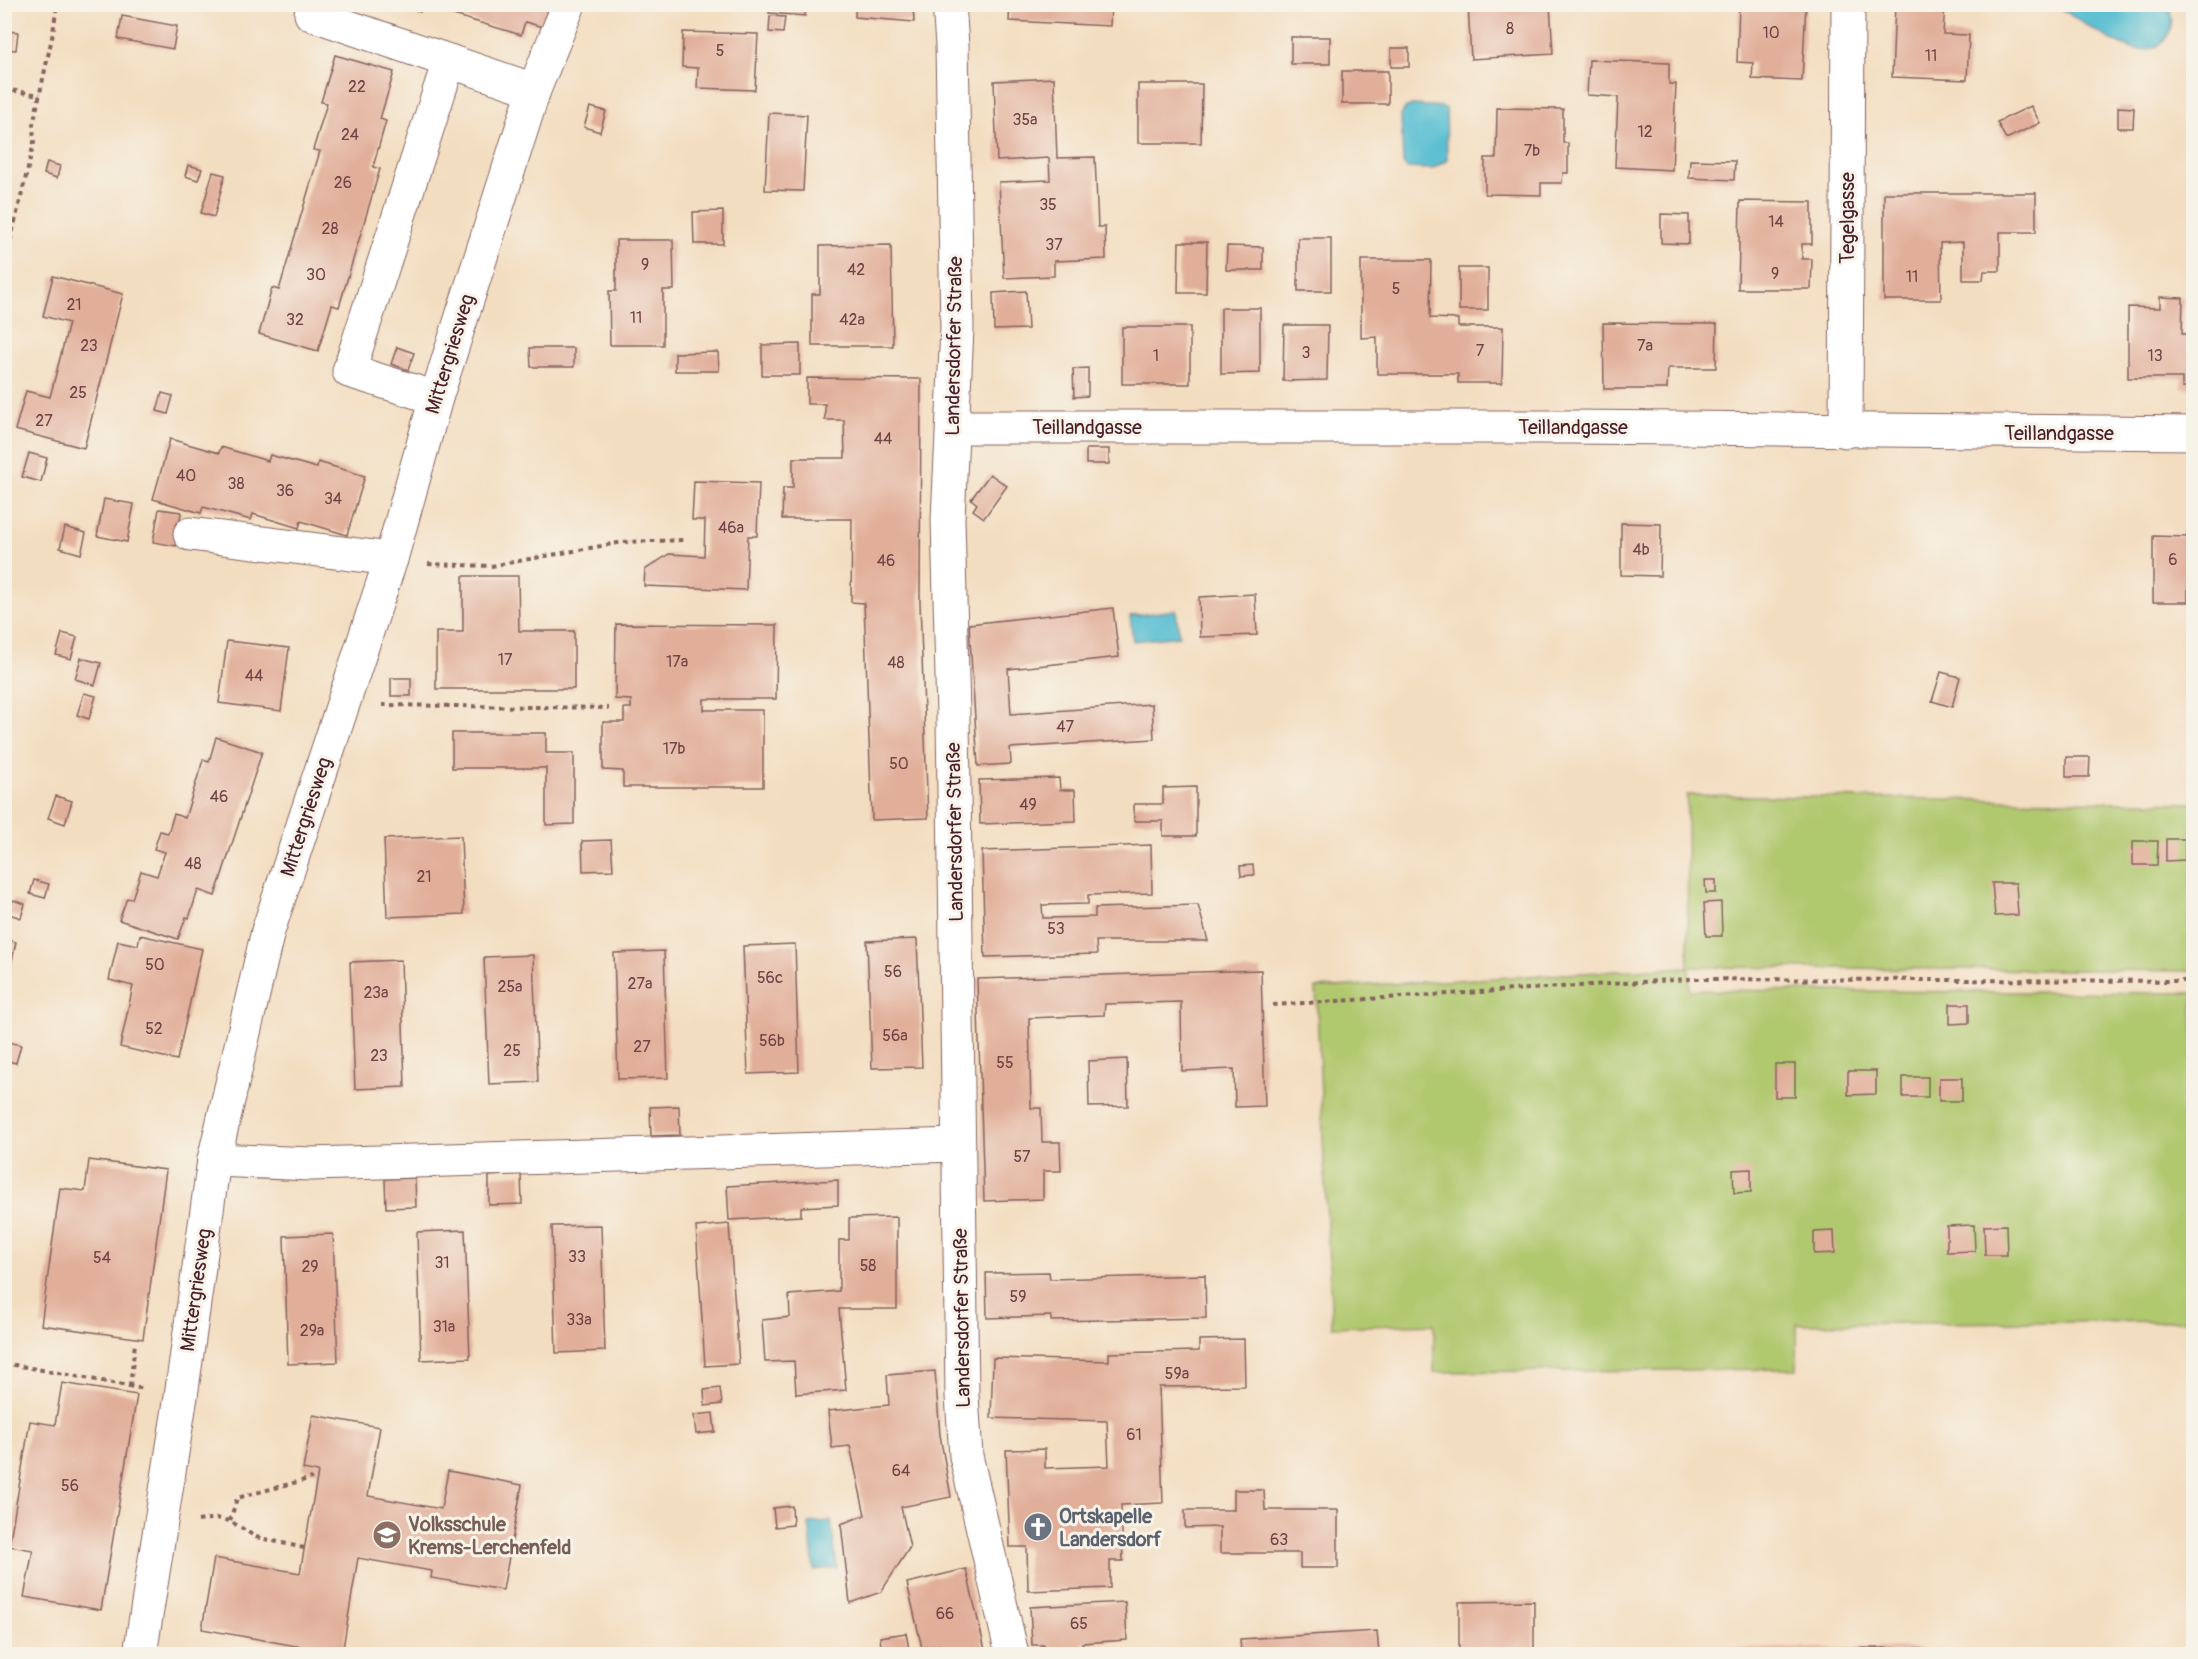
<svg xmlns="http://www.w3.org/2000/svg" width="2198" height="1659" viewBox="0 0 2198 1659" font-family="Pangolin,sans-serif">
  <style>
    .green { fill: #b0c86e; stroke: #7d744c; stroke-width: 1.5 }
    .water { fill: #55bdd2; stroke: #506e7e; stroke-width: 1.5 }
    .building { fill: #e1ae99 }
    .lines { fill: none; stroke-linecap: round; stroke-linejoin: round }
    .minor-casing { stroke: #85625f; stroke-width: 35 }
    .major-casing { stroke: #85625f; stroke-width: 35 }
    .path { stroke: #85625f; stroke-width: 4; stroke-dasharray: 4.5 4.5; stroke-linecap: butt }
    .minor { stroke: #fff; stroke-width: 33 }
    .major { stroke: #fff; stroke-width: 33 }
    .labels { text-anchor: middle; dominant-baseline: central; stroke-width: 6; stroke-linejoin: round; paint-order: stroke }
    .number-label { font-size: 16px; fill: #704346 }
    .street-label { font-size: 20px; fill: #4a1f2b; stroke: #f7f3e8 }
    .worship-label { font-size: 20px; font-weight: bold; fill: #5b616d; stroke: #f7f3e8; text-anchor: start }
    .education-label { font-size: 20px; font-weight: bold; fill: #785e54; stroke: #f7f3e8; text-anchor: start }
  </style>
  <rect width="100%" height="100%" fill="#f7f3e8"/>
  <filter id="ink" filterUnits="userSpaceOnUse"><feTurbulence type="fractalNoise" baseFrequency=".0167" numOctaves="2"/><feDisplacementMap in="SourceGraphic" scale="12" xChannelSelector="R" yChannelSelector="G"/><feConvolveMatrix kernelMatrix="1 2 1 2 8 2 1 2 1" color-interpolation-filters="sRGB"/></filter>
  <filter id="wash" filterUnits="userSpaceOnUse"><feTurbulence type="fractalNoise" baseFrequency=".008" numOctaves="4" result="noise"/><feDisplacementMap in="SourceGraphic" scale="24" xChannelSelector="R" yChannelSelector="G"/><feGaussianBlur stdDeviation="1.35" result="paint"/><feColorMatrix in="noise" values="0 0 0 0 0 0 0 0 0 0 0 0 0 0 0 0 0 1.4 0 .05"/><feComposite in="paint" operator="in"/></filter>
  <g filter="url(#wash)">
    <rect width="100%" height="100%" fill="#f3ddc0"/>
    <!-- green -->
    <polygon class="green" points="1687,795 2193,803 2193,971 1689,967 1690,990 2193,993 2193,1321 1797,1324 1797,1369 1434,1372 1434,1324 1332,1327 1316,988 1688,967"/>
    <!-- water -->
    <g class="water">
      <path d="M2055,5H2168C2173,17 2173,29 2165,39C2160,46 2150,50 2141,50C2122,51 2073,16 2055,5Z"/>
      <polygon points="1412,105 1443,107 1446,109 1447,160 1432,169 1407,168 1403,163 1401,116 1405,108"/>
      <polygon points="1176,610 1179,636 1133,641 1130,616"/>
      <polygon points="831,1521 837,1568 814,1570 809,1523"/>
    </g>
    <g id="blocks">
      <!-- building -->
      <g class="building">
        <polygon points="399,4 549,4 543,27 525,22 521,35 423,6 420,12"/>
        <polygon points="770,4 806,4 805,16 769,13"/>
        <polygon points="855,4 913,4 914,22 855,17"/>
        <polygon points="1010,4 1111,4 1110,26 1009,21"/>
        <polygon points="1468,4 1550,4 1553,54 1471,59"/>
        <polygon points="1739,4 1806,4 1802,81 1752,79 1753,63 1737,62"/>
        <polygon points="1895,4 1945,4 1943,34 1969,35 1967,80 1892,77"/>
        <polygon points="122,16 177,26 173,49 118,39"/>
        <polygon points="770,16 785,17 783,33 769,32"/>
        <polygon points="4,31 18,32 16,50 4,49"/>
        <polygon points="683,32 758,34 755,90 697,88 698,68 682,67"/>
        <rect x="1291" y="37" width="39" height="27"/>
        <rect x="1391" y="48" width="18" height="19"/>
        <polygon points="335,55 394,72 380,119 386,121 373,167 380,169 339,307 332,305 318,351 259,334 272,288 279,290 320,151 313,150 327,103 321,102"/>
        <polygon points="1589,60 1669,63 1669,84 1676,84 1672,170 1615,167 1618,97 1587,95"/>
        <rect x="1342" y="71" width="46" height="33"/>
        <polygon points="1054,78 1057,158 1095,157 1098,227 1105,227 1106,259 1054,261 1054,276 1004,278 999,182 1050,180 1049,158 997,161 994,81"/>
        <polygon points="1138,84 1202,84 1201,143 1138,143"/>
        <polygon points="2031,106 2040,123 2006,139 1997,122"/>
        <polygon points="590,107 606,111 600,132 584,127"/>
        <polygon points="2118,107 2134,108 2133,128 2118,128"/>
        <polygon points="1497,108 1563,109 1563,143 1568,143 1568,173 1563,173 1562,183 1541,183 1541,195 1485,194 1485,158 1496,158"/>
        <polygon points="769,113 807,115 803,191 765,190"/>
        <polygon points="1690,160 1735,161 1734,180 1689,178"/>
        <polygon points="47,162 60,166 57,178 44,174"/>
        <polygon points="188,165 202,169 198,180 185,176"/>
        <polygon points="213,172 225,175 214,217 201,213"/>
        <polygon points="1884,193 2036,193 2036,232 2000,232 2000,271 1984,271 1983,280 1963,280 1963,242 1940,243 1941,300 1884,300"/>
        <polygon points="1740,201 1812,202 1812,244 1802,244 1802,259 1812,259 1811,289 1738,289"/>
        <polygon points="723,211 723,244 694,244 693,212"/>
        <polygon points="1661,214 1689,215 1689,244 1661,243"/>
        <rect x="1298" y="238" width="33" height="53"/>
        <polygon points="616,240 673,240 674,290 663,290 663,345 610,345 609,291 616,291"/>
        <polygon points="1179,242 1207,242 1206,293 1178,293"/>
        <polygon points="891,245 893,346 812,346 812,294 820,294 820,246"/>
        <polygon points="1227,246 1263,247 1263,270 1226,270"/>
        <polygon points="1361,260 1431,260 1430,318 1458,319 1458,327 1503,327 1502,383 1458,383 1458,374 1377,374 1377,337 1361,338"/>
        <rect x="1459" y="268" width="29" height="42"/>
        <polygon points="53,276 123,294 84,448 15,430 26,391 50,397 69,323 43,316"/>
        <polygon points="1026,291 1028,329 994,330 993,293"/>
        <polygon points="2160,297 2183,298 2182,334 2193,334 2193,388 2182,388 2182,378 2128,378 2128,307 2160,308"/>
        <polygon points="1221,308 1260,308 1260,373 1221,374"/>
        <polygon points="1603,323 1717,324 1716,368 1668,368 1667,389 1604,389"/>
        <polygon points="1284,325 1328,325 1327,380 1283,381"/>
        <rect x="1122" y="327" width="68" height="57"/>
        <polygon points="800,344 800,375 762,375 762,345"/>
        <polygon points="397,347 414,353 408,370 391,364"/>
        <polygon points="530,348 574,348 574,367 531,367"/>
        <polygon points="718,352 719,371 675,371 675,353"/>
        <polygon points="1088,368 1088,396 1074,397 1073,369"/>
        <polygon points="807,378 921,379 920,603 928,818 872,820 864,603 851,602 852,519 782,519 783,488 793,488 793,458 845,458 844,420 825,420 825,404 807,404"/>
        <polygon points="162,393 173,396 168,414 157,411"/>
        <polygon points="170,439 219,453 221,447 268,461 270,455 317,468 318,462 365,476 347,535 301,521 299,528 253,514 251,520 203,507 201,513 153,499"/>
        <rect x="1086" y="449" width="23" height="15"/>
        <polygon points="29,453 47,458 41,482 22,477"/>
        <polygon points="990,474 1007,486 984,518 973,510 977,504 971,499"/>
        <polygon points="694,481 759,483 757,536 748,536 746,590 644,586 645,570 669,554 704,556 705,520 692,520"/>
        <polygon points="104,499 134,504 127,542 97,536"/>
        <polygon points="159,509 181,512 176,546 153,542"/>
        <polygon points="1621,523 1661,524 1660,576 1621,575"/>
        <polygon points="2188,526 2193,526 2193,584 2188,584 2188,602 2153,602 2153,536 2187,537"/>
        <polygon points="65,527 86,533 81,554 60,548"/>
        <polygon points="463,576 518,576 519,631 574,631 574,689 436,689 436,632 463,632"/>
        <polygon points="1255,594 1257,635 1200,637 1199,597"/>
        <polygon points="1113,608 1119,657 1008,669 1011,714 1152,704 1154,739 1010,748 1011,764 978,766 969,624"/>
        <polygon points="616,624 777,625 776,699 704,699 704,710 763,710 763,787 623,787 623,771 603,770 603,722 624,722 624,708 631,708 631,700 615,699"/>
        <polygon points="62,633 77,637 71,659 56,655"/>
        <polygon points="227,641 289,648 281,711 219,703"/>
        <polygon points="81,658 101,663 95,685 75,679"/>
        <polygon points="1941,672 1960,677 1952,707 1932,701"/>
        <rect x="391" y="678" width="20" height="18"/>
        <polygon points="84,693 96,696 89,719 77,715"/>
        <polygon points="452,733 546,733 546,753 574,753 574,824 546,825 546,768 452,768"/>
        <polygon points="216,737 262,752 215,896 198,890 189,918 186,917 178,939 119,920 127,898 132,899 141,871 157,876 165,852 154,849 160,831 168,833 174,814 185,818 203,760 209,762"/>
        <polygon points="2066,757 2090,757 2089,777 2066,777"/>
        <polygon points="1059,778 1060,790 1075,790 1076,821 980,824 979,780"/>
        <polygon points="1196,787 1196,836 1163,836 1163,821 1134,821 1134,804 1163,804 1163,788"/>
        <polygon points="56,796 72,801 65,824 48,818"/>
        <polygon points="461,836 464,914 387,917 384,839"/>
        <polygon points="2166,839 2185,839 2185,860 2166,861"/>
        <polygon points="611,840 613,870 583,871 582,841"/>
        <polygon points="2133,841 2158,841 2157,865 2133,865"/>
        <polygon points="1151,845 1152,893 1088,895 1088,904 1042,905 1043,918 1095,917 1095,908 1198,905 1208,941 1096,941 1097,954 985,957 982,851"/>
        <polygon points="1253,865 1254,875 1241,876 1240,866"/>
        <polygon points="34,880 49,884 45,898 30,894"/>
        <polygon points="1705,880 1716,880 1716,893 1706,893"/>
        <polygon points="1992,883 2016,883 2018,915 1995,916"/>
        <polygon points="13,900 25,904 21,918 9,914"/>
        <polygon points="1721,902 1722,936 1706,936 1704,903"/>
        <polygon points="140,935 202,949 177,1060 120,1047 133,986 109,980 118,941 138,945"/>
        <polygon points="4,939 16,942 9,974 4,973"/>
        <polygon points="917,939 922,1067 872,1068 867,941"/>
        <polygon points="795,944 799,1072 748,1074 743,946"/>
        <polygon points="664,951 668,1078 618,1079 614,953"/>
        <polygon points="533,955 538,1082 489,1084 484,957"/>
        <polygon points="401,960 405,1087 355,1089 350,962"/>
        <polygon points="1261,970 1265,1106 1235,1107 1234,1069 1182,1071 1181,1002 1105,1004 1104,1015 1029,1018 1031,1108 1041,1108 1042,1142 1060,1142 1061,1171 1043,1171 1043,1199 984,1201 977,979"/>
        <polygon points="1950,1004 1969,1004 1969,1023 1950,1024"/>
        <polygon points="4,1041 21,1045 16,1063 4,1060"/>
        <polygon points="1127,1059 1128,1106 1089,1107 1088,1061"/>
        <rect x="1775" y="1064" width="20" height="33"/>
        <polygon points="1848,1071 1876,1071 1876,1094 1848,1095"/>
        <rect x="1903" y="1077" width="25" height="20"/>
        <rect x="1939" y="1078" width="23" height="23"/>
        <polygon points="679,1106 680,1135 651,1136 650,1107"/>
        <polygon points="89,1160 166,1170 143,1339 41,1325 60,1188 85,1191"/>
        <polygon points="1751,1169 1751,1192 1734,1193 1733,1170"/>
        <polygon points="521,1174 522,1204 489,1205 489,1176"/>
        <polygon points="415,1178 416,1207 386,1208 385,1179"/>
        <polygon points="838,1180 838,1205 801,1207 801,1216 729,1220 727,1186"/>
        <polygon points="897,1217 897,1309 839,1309 846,1390 796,1394 794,1361 765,1362 762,1320 790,1317 789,1295 839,1291 839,1240 849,1240 849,1218"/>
        <polygon points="729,1224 739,1364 705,1366 696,1227"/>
        <polygon points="601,1225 605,1351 556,1353 552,1226"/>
        <polygon points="1974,1225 1975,1251 1947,1252 1947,1226"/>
        <polygon points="2006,1225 2007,1255 1985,1255 1984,1226"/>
        <polygon points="465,1230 470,1358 421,1360 417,1232"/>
        <polygon points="1834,1231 1835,1253 1814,1254 1814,1232"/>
        <polygon points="333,1234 338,1362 288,1364 284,1236"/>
        <polygon points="1049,1272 1050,1279 1205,1275 1206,1318 1051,1321 1051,1316 987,1318 986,1273"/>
        <polygon points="1244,1339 1245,1386 1159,1387 1163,1503 1121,1505 1123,1561 1110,1561 1110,1588 1028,1591 1027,1547 1010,1547 1006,1450 1045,1449 1045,1468 1109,1466 1107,1421 991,1418 993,1358 1109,1361 1109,1353 1199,1351 1199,1340"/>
        <polygon points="935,1371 940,1435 951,1497 901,1507 910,1547 881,1592 850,1603 841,1524 865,1515 850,1446 832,1448 828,1411 889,1405 887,1375"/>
        <polygon points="62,1383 137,1395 101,1610 24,1597 33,1550 9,1546 30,1421 55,1425"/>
        <polygon points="720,1388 722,1404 705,1406 704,1390"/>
        <polygon points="713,1413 715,1432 696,1434 694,1415"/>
        <polygon points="313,1415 380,1427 368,1496 441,1509 448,1471 522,1485 503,1590 431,1578 432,1571 358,1558 342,1654 312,1654 313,1649 202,1629 214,1558 300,1573 318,1472 303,1469"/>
        <polygon points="1234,1490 1264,1490 1265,1510 1338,1510 1338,1568 1300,1568 1300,1553 1220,1553 1220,1527 1185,1528 1185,1510 1234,1510"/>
        <polygon points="792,1506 793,1525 775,1527 773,1508"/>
        <polygon points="966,1569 986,1654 941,1654 939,1645 922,1648 907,1583"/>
        <polygon points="1534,1601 1534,1654 1459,1654 1459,1602"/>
        <polygon points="1125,1602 1127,1640 1082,1643 1083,1654 1044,1654 1044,1645 1032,1645 1030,1607"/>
        <polygon points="1377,1631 1379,1654 1241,1654 1240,1639"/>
        <polygon points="906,1633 910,1654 882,1654 880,1637"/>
        <polygon points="1920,1648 1920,1654 1665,1654 1665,1649"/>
      </g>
    </g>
  </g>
  <g filter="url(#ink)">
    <use href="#blocks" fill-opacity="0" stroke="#85625f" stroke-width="1.5"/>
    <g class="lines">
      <!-- minor casing -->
      <g class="minor-casing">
        <g id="minor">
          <polyline points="311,14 534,90"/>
          <polyline points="436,398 349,371 449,61"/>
          <polyline points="953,427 1570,427 2194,433"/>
          <polyline points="1846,431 1848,4"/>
          <polyline points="190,534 391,559"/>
          <polyline points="214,1160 311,1164 958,1145"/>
          <polyline points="140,1654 181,1396 214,1160 268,931 391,559 436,398 534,90 569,4"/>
        </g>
      </g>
      <!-- major casing -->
      <g class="major-casing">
        <polyline id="major" points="949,4 952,45 957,328 948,519 953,715 962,1396 966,1456 1012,1654"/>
      </g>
      <!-- path -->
      <g class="path">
        <polyline points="4,89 40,95"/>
        <polyline points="4,267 34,143 33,125 53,33 57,4"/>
        <polyline points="428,564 491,566 623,542 686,540"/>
        <polyline points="382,705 609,708"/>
        <polyline points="1273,1005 1689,979 2194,981"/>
        <polyline points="4,1363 145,1389"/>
        <polyline points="130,1386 135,1343"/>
        <polyline points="198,1521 216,1518 230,1521 256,1537 304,1548"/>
        <polyline points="230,1521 237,1498 312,1478"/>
      </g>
      <!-- minor -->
      <use href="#minor" class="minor"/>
      <!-- major -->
      <use href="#major" class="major"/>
    </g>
  </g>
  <!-- icons -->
  <defs>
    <g id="church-disc" transform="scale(1.5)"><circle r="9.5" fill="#6b7280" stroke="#f7f3e8"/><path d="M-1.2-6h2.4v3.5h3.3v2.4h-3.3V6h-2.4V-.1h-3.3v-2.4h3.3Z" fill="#fff"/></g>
    <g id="school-disc" transform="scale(1.5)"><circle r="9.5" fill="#8d6e63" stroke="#f7f3e8"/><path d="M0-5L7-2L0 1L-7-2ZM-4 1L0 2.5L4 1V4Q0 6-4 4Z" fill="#fff"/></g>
  </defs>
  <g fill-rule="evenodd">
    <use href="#church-disc" x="1038" y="1527"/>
    <use href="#school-disc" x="387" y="1535"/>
  </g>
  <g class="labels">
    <!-- number labels -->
    <g class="number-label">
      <text x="1510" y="29">8</text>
      <text x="1771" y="33">10</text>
      <text x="720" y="51">5</text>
      <text x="1931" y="56">11</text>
      <text x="357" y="87">22</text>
      <text x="1025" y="120">35a</text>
      <text x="1645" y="132">12</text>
      <text x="350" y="135">24</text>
      <text x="1532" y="151">7b</text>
      <text x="343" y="183">26</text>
      <text x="1048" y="205">35</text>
      <text x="1776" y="222">14</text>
      <text x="330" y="229">28</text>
      <text x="1054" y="245">37</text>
      <text x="645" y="265">9</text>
      <text x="856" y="270">42</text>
      <text x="1775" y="274">9</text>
      <text x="316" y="275">30</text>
      <text x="1912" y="277">11</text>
      <text x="1396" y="289">5</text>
      <text x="74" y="305">21</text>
      <text x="636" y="318">11</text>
      <text x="295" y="320">32</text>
      <text x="852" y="320">42a</text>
      <text x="89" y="346">23</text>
      <text x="1645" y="346">7a</text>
      <text x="1480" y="351">7</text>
      <text x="1306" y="353">3</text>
      <text x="1156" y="356">1</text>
      <text x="2155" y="356">13</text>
      <text x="78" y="393">25</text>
      <text x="44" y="421">27</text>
      <text x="883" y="439">44</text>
      <text x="186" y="476">40</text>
      <text x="236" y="484">38</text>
      <text x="285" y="491">36</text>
      <text x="333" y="499">34</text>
      <text x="731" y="528">46a</text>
      <text x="1641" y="550">4b</text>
      <text x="2173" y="560">6</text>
      <text x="886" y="561">46</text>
      <text x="505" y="660">17</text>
      <text x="677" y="662">17a</text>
      <text x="896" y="663">48</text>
      <text x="254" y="676">44</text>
      <text x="1065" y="727">47</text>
      <text x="674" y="749">17b</text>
      <text x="899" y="764">50</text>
      <text x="219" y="797">46</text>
      <text x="1028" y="805">49</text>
      <text x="193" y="864">48</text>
      <text x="424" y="877">21</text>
      <text x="1056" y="929">53</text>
      <text x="155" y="965">50</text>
      <text x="893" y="972">56</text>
      <text x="770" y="978">56c</text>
      <text x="640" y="984">27a</text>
      <text x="510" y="987">25a</text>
      <text x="376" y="993">23a</text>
      <text x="154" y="1029">52</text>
      <text x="895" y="1036">56a</text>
      <text x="772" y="1041">56b</text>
      <text x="642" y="1047">27</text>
      <text x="512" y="1051">25</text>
      <text x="379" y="1056">23</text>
      <text x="1005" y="1063">55</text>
      <text x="1022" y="1157">57</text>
      <text x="577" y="1257">33</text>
      <text x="102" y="1258">54</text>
      <text x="442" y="1263">31</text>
      <text x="868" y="1266">58</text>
      <text x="310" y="1267">29</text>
      <text x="1018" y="1297">59</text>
      <text x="579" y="1320">33a</text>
      <text x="444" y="1327">31a</text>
      <text x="312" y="1331">29a</text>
      <text x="1177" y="1374">59a</text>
      <text x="1134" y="1435">61</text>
      <text x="901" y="1471">64</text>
      <text x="70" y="1486">56</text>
      <text x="1279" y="1540">63</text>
      <text x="945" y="1614">66</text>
      <text x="1079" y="1624">65</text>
    </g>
    <!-- street labels -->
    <g class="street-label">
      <text transform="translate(1847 218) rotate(-90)">Tegelgasse</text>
      <text transform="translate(954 346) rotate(-89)">Landersdorfer Straße</text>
      <text transform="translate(450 354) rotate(-73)">Mittergriesweg</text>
      <text x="1087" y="427">Teillandgasse</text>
      <text x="1573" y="427">Teillandgasse</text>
      <text x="2059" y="433">Teillandgasse</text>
      <text transform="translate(306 817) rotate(-72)">Mittergriesweg</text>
      <text transform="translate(955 832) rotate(-91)">Landersdorfer Straße</text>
      <text transform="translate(196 1290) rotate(-82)">Mittergriesweg</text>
      <text transform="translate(962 1318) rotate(-91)">Landersdorfer Straße</text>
    </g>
    <!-- worship labels -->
    <g class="worship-label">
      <text x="1059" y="1516">Ortskapelle<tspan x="1059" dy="23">Landersdorf</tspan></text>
    </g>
    <!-- education labels -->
    <g class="education-label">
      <text x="408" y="1524">Volksschule<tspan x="408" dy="23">Krems-Lerchenfeld</tspan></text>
    </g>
  </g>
  <!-- margin -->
  <rect width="2198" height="1659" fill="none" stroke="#f7f3e8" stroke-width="24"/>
</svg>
